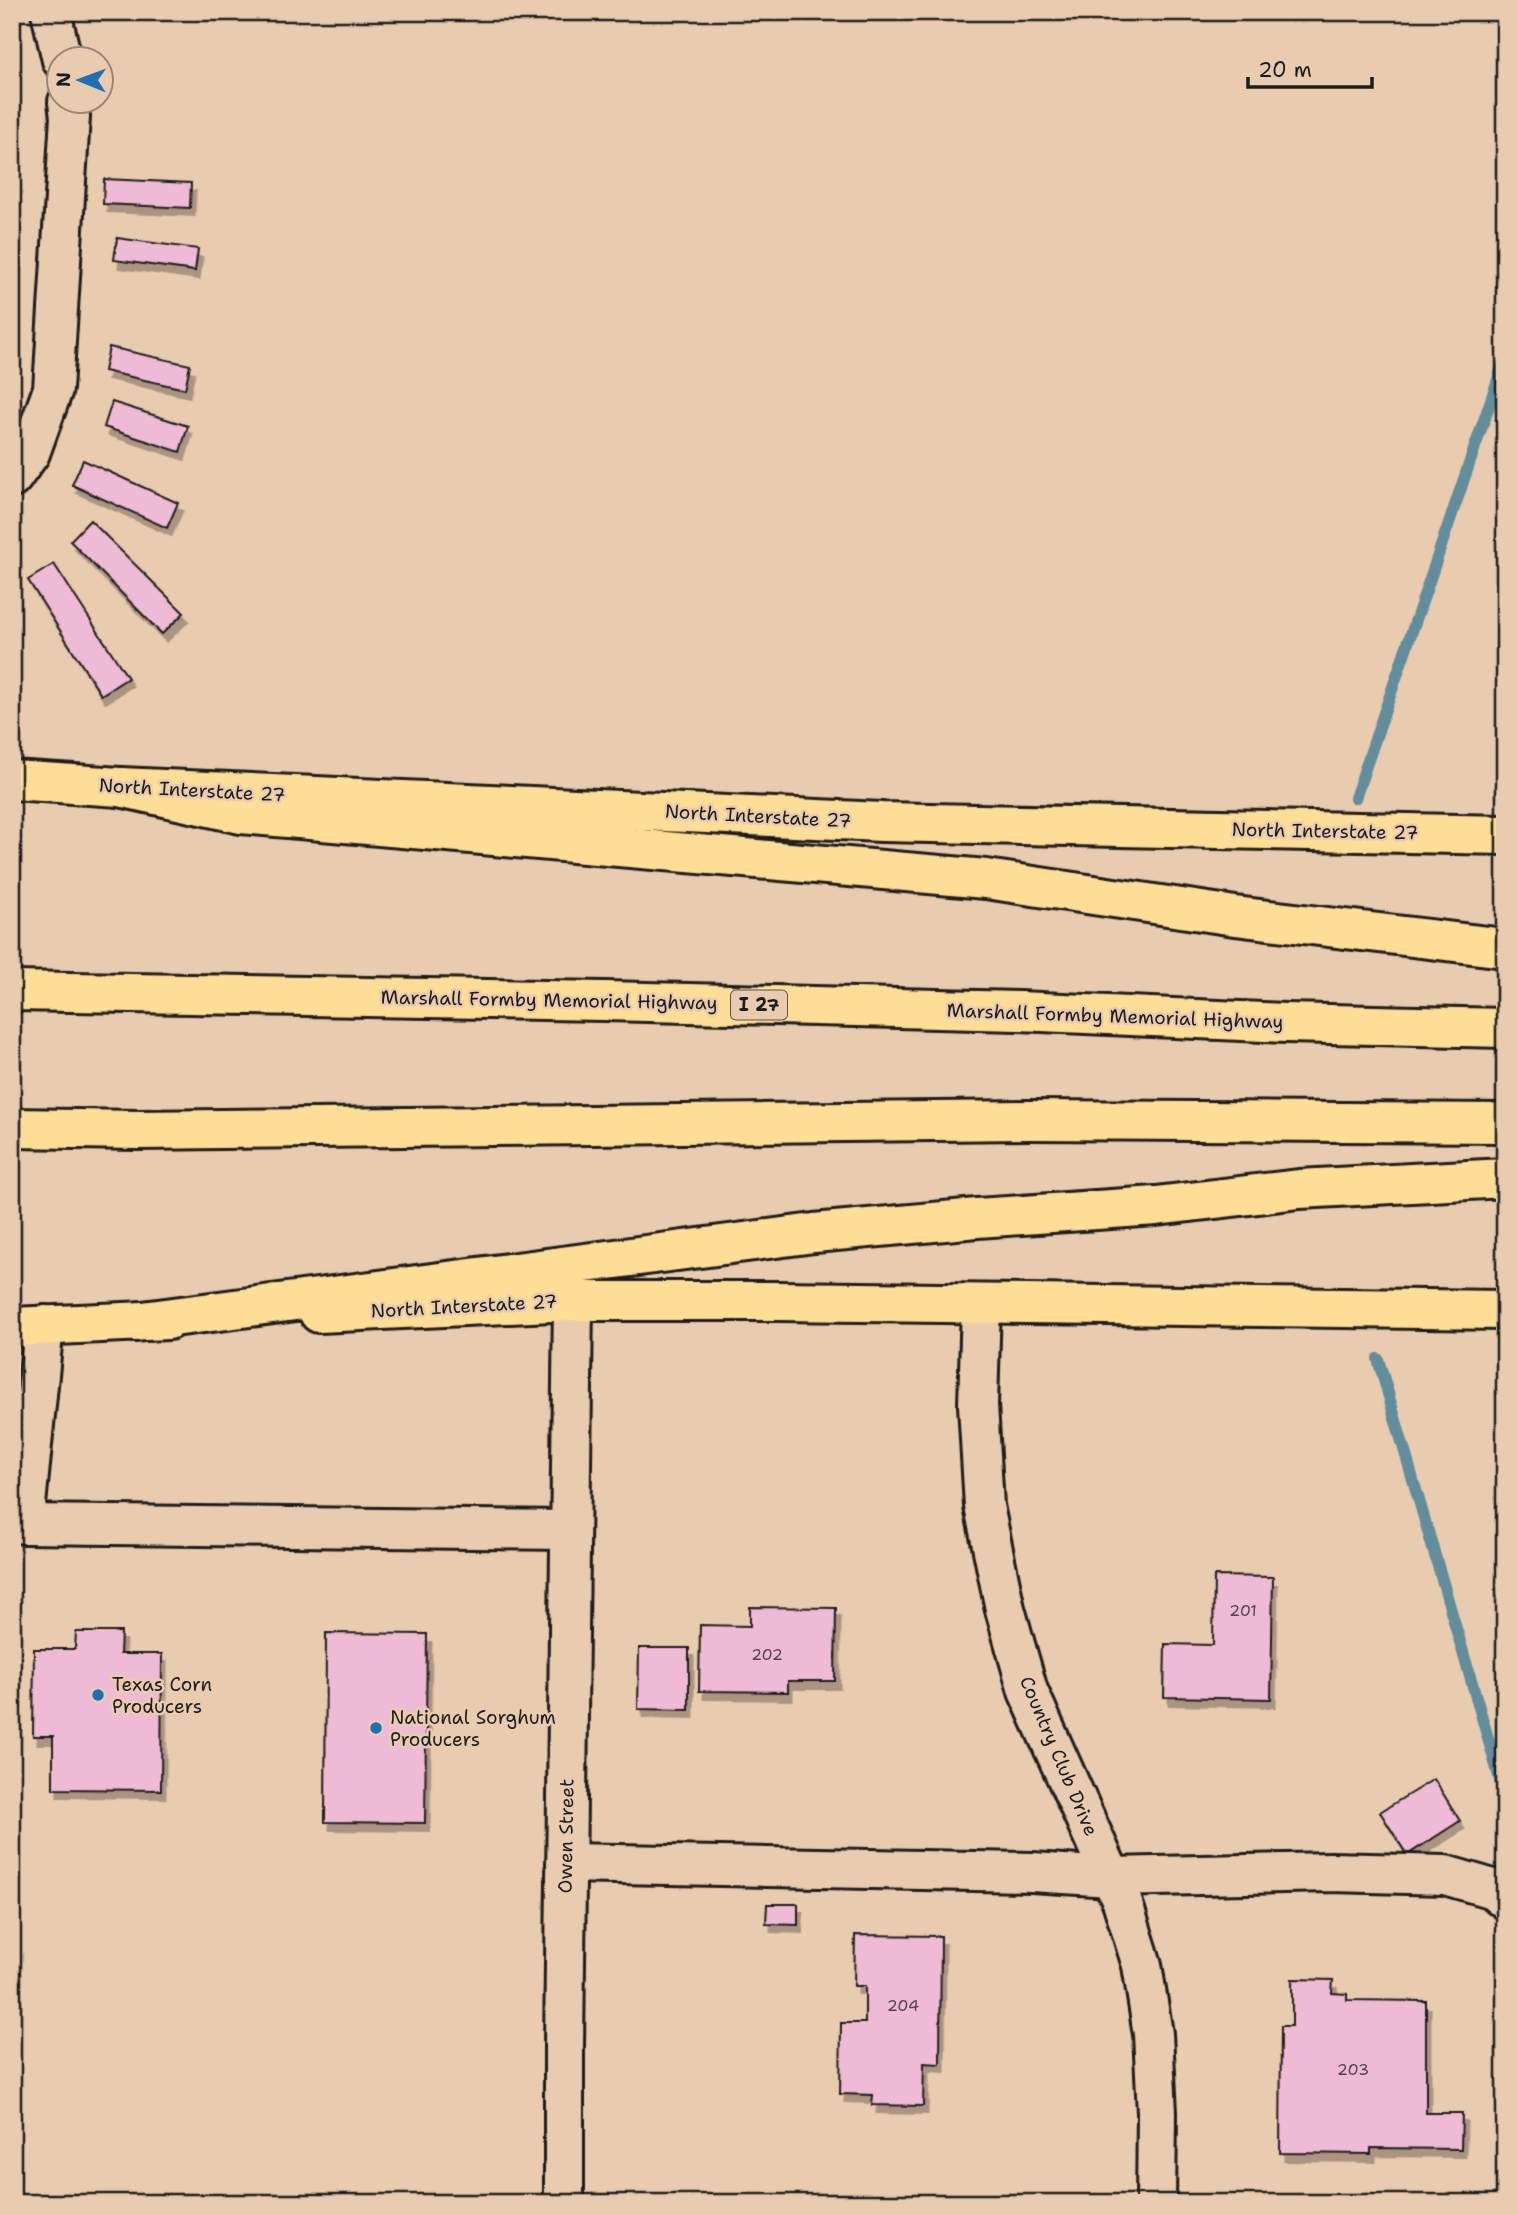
<svg xmlns="http://www.w3.org/2000/svg" width="1517" height="2215" viewBox="0 0 1517 2215" font-family="'Shantell Sans',sans-serif">
  <style>
    .lines { fill: none; stroke-linecap: round; stroke-linejoin: round }
    .stream { stroke: #628d9c; stroke-width: 12 }
    .building { fill: #efbad5; stroke: #1c1c1c; stroke-width: 2; filter: url(#shadow) }
    .minor-casing { stroke: #1c1c1c; stroke-width: 44 }
    .major-casing { stroke: #1c1c1c; stroke-width: 44 }
    .highway-casing { stroke: #1c1c1c; stroke-width: 44 }
    .minor { stroke: #e9ccb0; stroke-width: 38 }
    .major { stroke: #fedd96; stroke-width: 38 }
    .highway { stroke: #fedd96; stroke-width: 38 }
    .poi-dot { fill: #1f6fb2; stroke: #e9ccb0; stroke-width: 2.5 }
    .labels { text-anchor: middle; dominant-baseline: central; stroke-width: 5; stroke-linejoin: round; paint-order: stroke }
    .number-label { font-size: 16px; fill: #51444a }
    .shield { fill: #e9ccb0; stroke: #5a5148; stroke-width: 2 }
    .shield-label { font-size: 18px; font-weight: bold; fill: #1c1c1c }
    .street-label { font-size: 19px; fill: #1c1c1c; stroke: #e9ccb0 }
    .poi-label { font-size: 19px; fill: #1c1c1c; stroke: #e9ccb0; text-anchor: start }
  </style>
  <defs>
    <filter id="shadow"><feDropShadow dx="4.5" dy="8" stdDeviation="0" flood-color="#0004"/></filter>
  </defs>
  <rect width="100%" height="100%" fill="#e9ccb0"/>
  <filter id="ink" filterUnits="userSpaceOnUse"><feTurbulence type="fractalNoise" baseFrequency=".0143" numOctaves="2"/><feDisplacementMap in="SourceGraphic" scale="14" xChannelSelector="R" yChannelSelector="G"/><feConvolveMatrix kernelMatrix="1 2 1 2 8 2 1 2 1" color-interpolation-filters="sRGB"/></filter>
  <g filter="url(#ink)">
    <g class="lines">
      <!-- stream -->
      <g class="stream">
        <polyline points="1355,798 1505,359"/>
        <polyline points="1378,1359 1505,1797"/>
      </g>
    </g>
    <!-- building -->
    <g class="building">
      <polygon points="104,179 191,183 190,208 103,204"/>
      <polygon points="117,238 198,249 195,271 114,260"/>
      <polygon points="109,347 190,365 185,389 104,371"/>
      <polygon points="112,402 188,426 180,452 104,427"/>
      <polygon points="83,460 178,503 167,528 72,485"/>
      <polygon points="90,520 184,613 162,634 70,541"/>
      <polygon points="54,564 128,678 101,695 28,580"/>
      <polygon points="1214,1576 1273,1577 1271,1699 1164,1697 1165,1644 1213,1645"/>
      <polygon points="750,1607 836,1608 835,1681 788,1681 788,1692 699,1691 700,1625 750,1626"/>
      <polygon points="76,1632 121,1632 120,1654 162,1654 161,1790 53,1789 53,1736 33,1736 34,1649 75,1649"/>
      <polygon points="326,1633 427,1634 425,1823 325,1822"/>
      <polygon points="639,1648 689,1648 689,1710 638,1709"/>
      <polygon points="1434,1779 1460,1821 1407,1855 1380,1812"/>
      <polygon points="767,1904 798,1904 798,1925 766,1924"/>
      <polygon points="855,1935 941,1936 940,2064 924,2063 923,2106 872,2105 873,2095 840,2094 841,2023 865,2023 865,1986 854,1986"/>
      <polygon points="1292,1979 1333,1980 1332,1993 1347,1994 1347,2000 1426,2001 1426,2113 1462,2113 1461,2149 1371,2148 1371,2154 1280,2153 1281,2026 1292,2026"/>
      <polygon points="1330,2195 1344,2203 1326,2203"/>
    </g>
    <g class="lines">
      <!-- minor casing -->
      <g class="minor-casing">
        <g id="minor">
          <polyline points="51,12 62,60"/>
          <polyline points="12,478 30,453 53,389 70,117 68,102"/>
          <polyline points="981,1304 978,1405 984,1506 1005,1609 1028,1691 1122,1901 1142,1965 1153,2034 1157,2113 1156,2203"/>
          <polyline points="44,1325 24,1524 570,1530"/>
          <polyline points="566,1863 1032,1872 1111,1877 1331,1872 1445,1875 1493,1889 1505,1899"/>
          <polyline points="564,2203 564,2046 573,1301"/>
        </g>
      </g>
      <!-- major casing -->
      <g class="major-casing">
        <g id="major">
          <polyline points="12,780 120,787 882,822 1505,835"/>
          <polyline points="319,1313 573,1301 778,1301 1505,1310"/>
          <polyline points="12,1327 168,1320"/>
        </g>
      </g>
      <!-- highway casing -->
      <g class="highway-casing">
        <g id="highway">
          <polyline points="120,787 241,814 986,879 1235,916 1505,948"/>
          <polyline points="12,991 605,1001 1019,1011 1286,1023 1505,1028"/>
          <polyline points="12,1128 138,1130 1029,1120 1505,1123"/>
          <polyline points="135,1322 814,1233 977,1218 1156,1206 1299,1189 1505,1178"/>
        </g>
      </g>
      <!-- minor -->
      <use href="#minor" class="minor"/>
      <!-- major -->
      <use href="#major" class="major"/>
      <!-- highway -->
      <use href="#highway" class="highway"/>
    </g>
  </g>
  <!-- markers -->
  <g class="poi-dot">
    <circle cx="98" cy="1695" r="7"/>
    <circle cx="376" cy="1728" r="7"/>
  </g>
  <g class="labels">
    <!-- number labels -->
    <g class="number-label">
      <text x="1243" y="1610">201</text>
      <text x="767" y="1654">202</text>
      <text x="903" y="2005">204</text>
      <text x="1353" y="2069">203</text>
    </g>
    <!-- shield labels -->
    <rect class="shield" x="731" y="990.5" width="56" height="29" rx="5"/>
    <g class="shield-label">
      <text x="759" y="1005">I 27</text>
    </g>
    <!-- street labels -->
    <g class="street-label">
      <text transform="translate(192 790) rotate(3)">North Interstate 27</text>
      <text transform="translate(758 816) rotate(3)">North Interstate 27</text>
      <text transform="translate(1325 831) rotate(1)">North Interstate 27</text>
      <text transform="translate(549 1000) rotate(1)">Marshall Formby Memorial Highway</text>
      <text transform="translate(1115 1016) rotate(2)">Marshall Formby Memorial Highway</text>
      <text transform="translate(464 1306) rotate(-3)">North Interstate 27</text>
      <text transform="translate(1059 1756) rotate(67)">Country Club Drive</text>
      <text transform="translate(566 1836) rotate(-89)">Owen Street</text>
    </g>
    <!-- poi labels -->
    <g class="poi-label">
      <text x="112" y="1684">Texas Corn<tspan x="112" dy="22">Producers</tspan></text>
      <text x="390" y="1717">National Sorghum<tspan x="390" dy="22">Producers</tspan></text>
    </g>
  </g>
  <!-- margin -->
  <rect width="1517" height="2215" fill="none" stroke="#e9ccb0" stroke-width="42"/>
  <rect x="21" y="21" width="1475" height="2173" fill="none" stroke="#1c1c1c" stroke-width="2.5" filter="url(#ink)"/>
  <!-- north arrow -->
  <g transform="translate(80 80) rotate(271)"><circle r="33" fill="#e9ccb0" stroke="#978675" stroke-width="2"/>
  <path d="M0-5L12 26L0 18L-12 26Z" fill="#1f6fb2"/>
  <text y="-10" font-size="19" font-weight="bold" text-anchor="middle" fill="#1c1c1c">N</text>
  </g>
  <!-- scale -->
  <path d="M1248 77v10h124v-10" fill="none" stroke="#1c1c1c" stroke-width="3.5"/>
  <text x="1258" y="77" font-size="21" fill="#1c1c1c" stroke="#e9ccb0" stroke-width="5" paint-order="stroke">20 m</text>
</svg>
